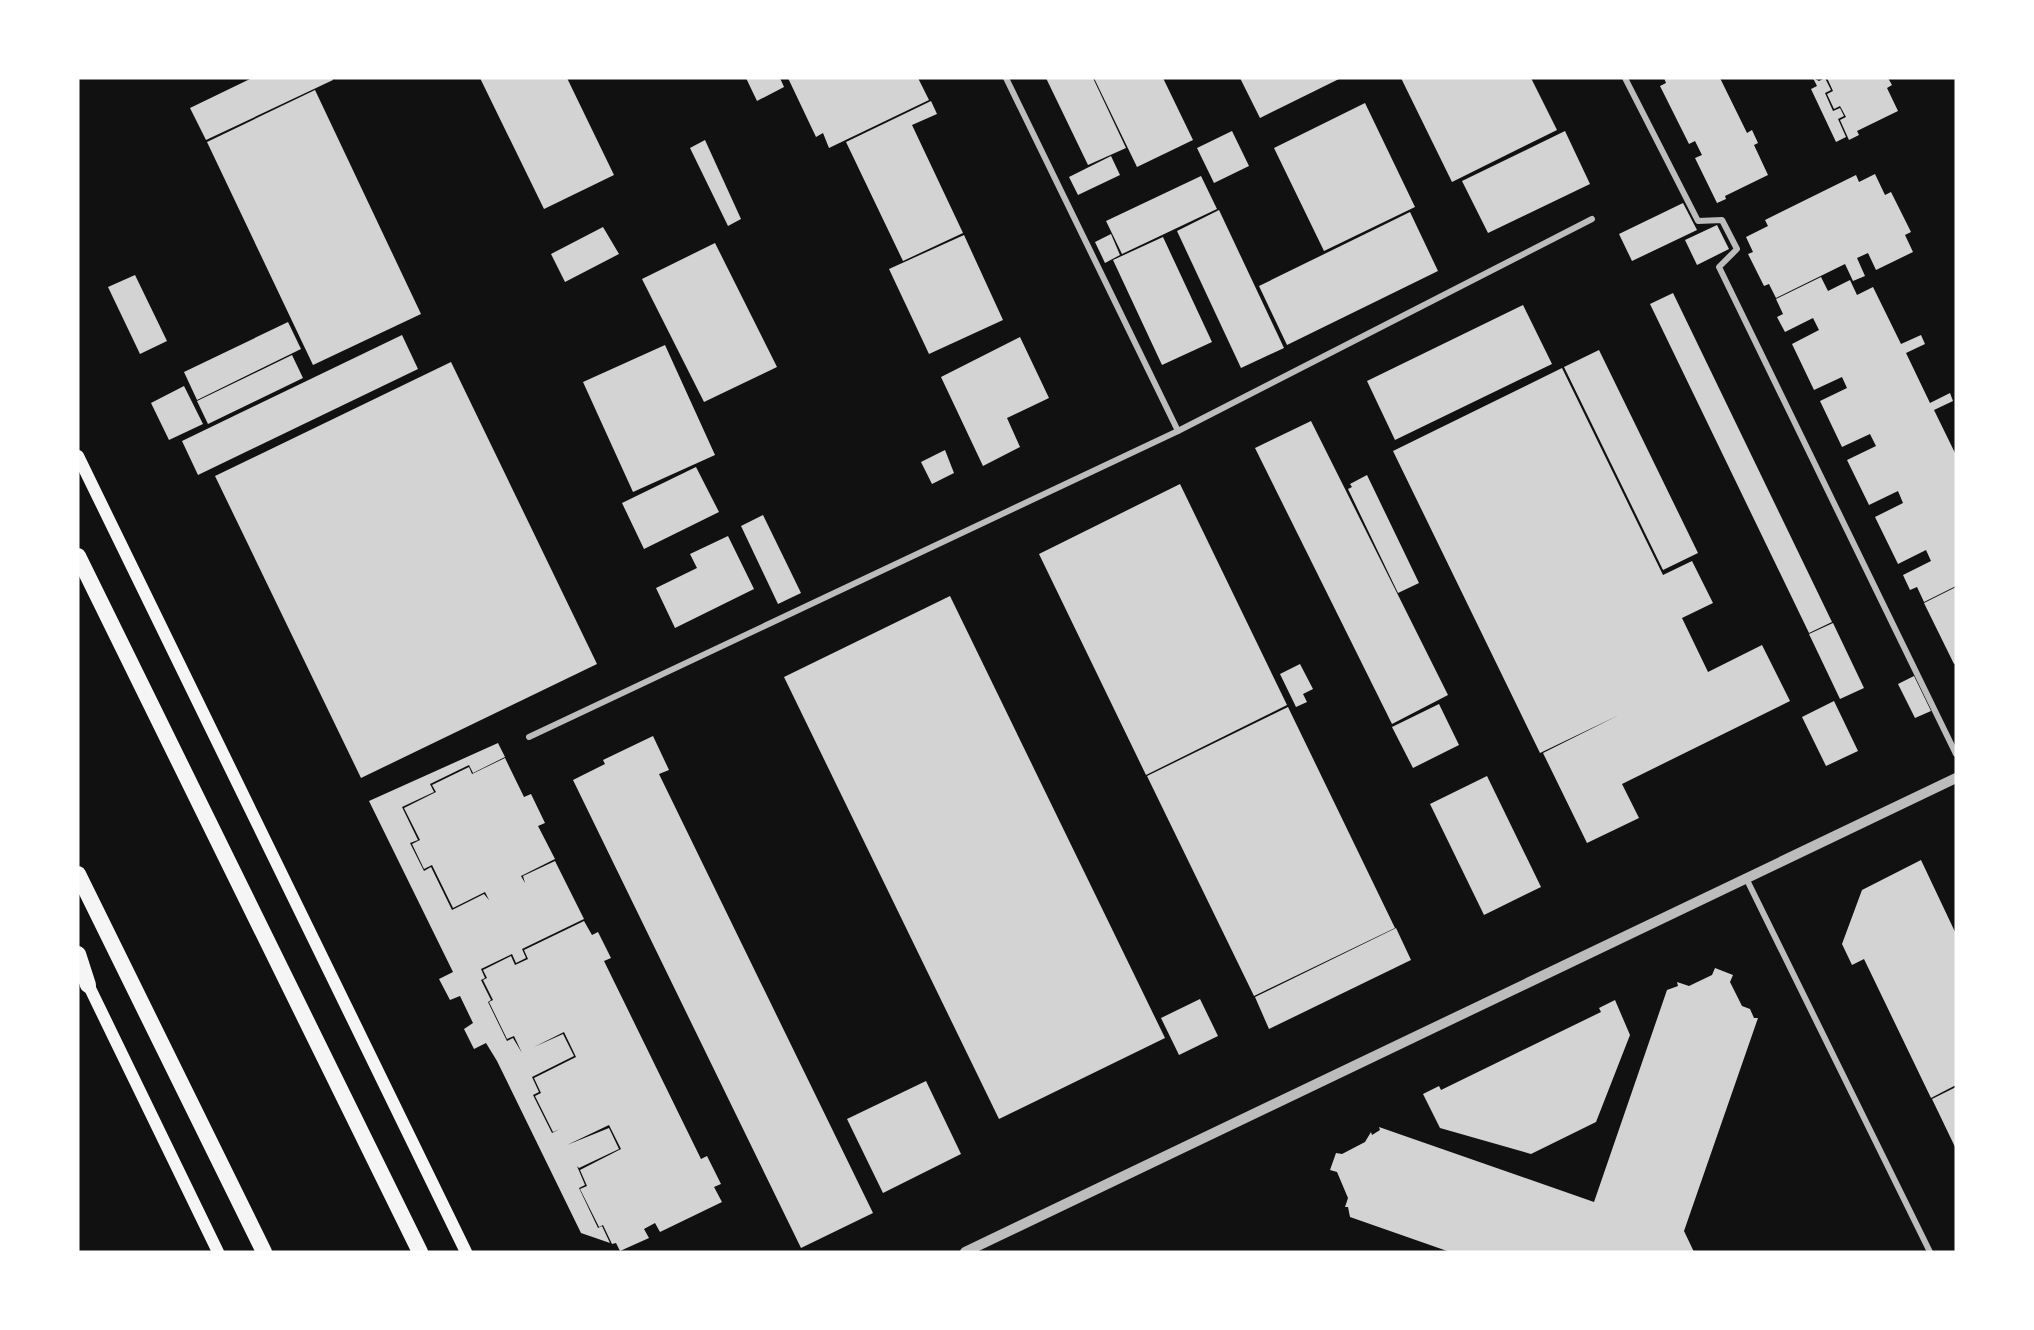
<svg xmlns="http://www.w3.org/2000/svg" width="2034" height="1330" viewBox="0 0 2034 1330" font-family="'Playfair Display',serif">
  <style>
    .building { fill: #d3d3d3; fill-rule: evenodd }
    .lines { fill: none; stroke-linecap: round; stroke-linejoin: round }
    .minor { stroke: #bcbcbc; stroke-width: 6 }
    .tertiary { stroke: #bcbcbc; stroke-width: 10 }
    .secondary { stroke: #f5f5f5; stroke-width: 12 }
    .trunk { stroke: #f5f5f5; stroke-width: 16 }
  </style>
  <rect width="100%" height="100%" fill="#111"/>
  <!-- building -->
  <g class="building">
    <polygon points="252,78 332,78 333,80 206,140 190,108"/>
    <polygon points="480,78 567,78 614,175 544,209"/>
    <polygon points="746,78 780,78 784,87 757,101"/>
    <polygon points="788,78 918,78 929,100 829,148 823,133 816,137"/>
    <polygon points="1046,78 1093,78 1126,148 1088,165"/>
    <polygon points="1094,78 1163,78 1193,140 1137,167"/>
    <polygon points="1240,78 1341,78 1260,118"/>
    <polygon points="1401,78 1531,78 1557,130 1452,182"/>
    <polygon points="1664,78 1720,78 1747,133 1752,130 1758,143 1754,145 1768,175 1725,196 1726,199 1717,203 1695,158 1702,155 1695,141 1689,144 1660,86 1666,83"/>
    <polygon points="1813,78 1819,81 1825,78 1831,90 1825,93 1833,111 1840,108 1844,116 1838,119 1846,137 1836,142 1811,89 1817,86"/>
    <polygon points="1827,78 1888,78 1892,85 1887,88 1898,111 1857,131 1859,135 1849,140 1840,120 1846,117 1840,106 1834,109 1827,94 1833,91"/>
    <polygon points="315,90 421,314 313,365 207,142"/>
    <polygon points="931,101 937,114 912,125 963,233 903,261 846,142"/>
    <polygon points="1365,103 1415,207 1324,251 1274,148"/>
    <polygon points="1232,131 1249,166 1214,183 1197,148"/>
    <polygon points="1565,131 1590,184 1488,233 1462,181"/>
    <polygon points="705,140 741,219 728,226 690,148"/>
    <polygon points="1111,156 1120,175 1078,195 1069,177"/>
    <polygon points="1875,174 1885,195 1891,192 1911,232 1905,235 1913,252 1876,270 1868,253 1857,258 1865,276 1853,281 1845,264 1776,298 1769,284 1764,286 1748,254 1753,252 1746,237 1768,226 1765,220 1856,175 1859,182"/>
    <polygon points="1201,176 1217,209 1122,254 1106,221"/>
    <polygon points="1683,203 1697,230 1632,261 1619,234"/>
    <polygon points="1219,210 1284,348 1241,368 1177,231"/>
    <polygon points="1410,212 1438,271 1287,345 1259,286"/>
    <polygon points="1717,225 1729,249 1697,265 1685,240"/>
    <polygon points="603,227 619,254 565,282 551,254"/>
    <polygon points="1111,234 1120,255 1105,263 1095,242"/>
    <polygon points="964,235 1003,320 929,354 889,269"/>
    <polygon points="1163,237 1212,342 1162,365 1113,260"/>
    <polygon points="715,243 777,367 704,402 642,279"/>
    <polygon points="135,275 167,341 140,354 108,287"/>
    <polygon points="1821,277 1828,291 1850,280 1857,295 1873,287 1901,344 1921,335 1925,344 1906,353 1930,403 1950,393 1953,401 1934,410 1956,455 1956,586 1924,602 1917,587 1910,590 1903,575 1931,561 1926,550 1898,564 1875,517 1903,503 1898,491 1869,505 1847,460 1876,446 1870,434 1842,447 1820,401 1847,388 1842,377 1814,390 1792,344 1819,330 1813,318 1785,332 1777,317 1783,314 1776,299"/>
    <polygon points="1673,293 1832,622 1809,633 1650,304"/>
    <polygon points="1523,305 1552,364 1395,440 1367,381"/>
    <polygon points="288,322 301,349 197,400 184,372"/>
    <polygon points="402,335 418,369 198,475 182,441"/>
    <polygon points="1020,337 1049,398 1007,418 1020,447 983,466 941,377"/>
    <polygon points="665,345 715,455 633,492 583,382"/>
    <polygon points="1599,350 1698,553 1663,570 1564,367"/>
    <polygon points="292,355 303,378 208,424 197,401"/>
    <polygon points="451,362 597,664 361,778 215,476"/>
    <polygon points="1562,368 1663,575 1692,561 1713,603 1682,618 1708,672 1762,645 1790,701 1622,784 1639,818 1587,843 1543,753 1619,715 1540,753 1393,451"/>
    <polygon points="184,386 203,424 169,440 151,403"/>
    <polygon points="1311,421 1448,695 1392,724 1255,448"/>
    <polygon points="945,450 954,473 932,484 921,462"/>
    <polygon points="696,467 719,512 644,549 622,503"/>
    <polygon points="1367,475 1419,583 1398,593 1348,489 1352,487 1350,484"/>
    <polygon points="1180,484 1287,705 1146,775 1039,554"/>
    <polygon points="763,515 801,593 778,604 741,526"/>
    <polygon points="728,536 754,589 675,628 656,588 697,568 690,554"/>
    <polygon points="1956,587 1956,663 1954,664 1924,603"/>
    <polygon points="950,596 1165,1038 999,1119 784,677"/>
    <polygon points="1833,623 1864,688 1840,699 1809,634"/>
    <polygon points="1300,664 1313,689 1303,694 1307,702 1296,707 1280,674"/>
    <polygon points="1914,676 1931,711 1915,718 1898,684"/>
    <polygon points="1834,701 1858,751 1826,766 1802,717"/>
    <polygon points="1439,704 1459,745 1413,768 1392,727"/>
    <polygon points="1288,707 1395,928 1254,996 1147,776"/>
    <polygon points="653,736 669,770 659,774 873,1213 801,1248 573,780 605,764 603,760"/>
    <path d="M498,743L505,757L473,773L469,765L430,784L434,792L402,807L418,840L410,843L424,871L431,867L452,910L484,894L489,900L485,892L453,908L432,865L424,869L412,844L420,840L404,808L436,792L432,785L469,767L472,774L505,758L524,797L531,794L545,823L538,826L555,859L521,876L525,883L523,876L555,861L584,919L522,949L526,958L516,963L512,954L481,969L485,978L481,980L491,1000L488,1002L507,1041L513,1038L522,1053L514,1036L507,1039L489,1002L493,1000L483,980L487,978L483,970L511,956L515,965L528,959L524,950L584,921L592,935L598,932L611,958L604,961L701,1159L707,1156L721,1184L714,1187L722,1202L660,1232L655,1223L644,1229L649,1238L620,1251L616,1243L612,1244L603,1225L599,1227L580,1189L587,1186L580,1170L621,1149L609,1125L567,1145L609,1128L619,1149L579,1168L577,1166L585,1185L579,1188L598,1228L602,1226L610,1243L581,1233L497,1061L486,1043L474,1049L464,1029L473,1023L460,996L450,1000L439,979L453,972L369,801ZM564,1032L576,1057L534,1078L541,1093L535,1096L553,1132L560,1129L552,1133L533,1095L539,1092L532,1077L574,1056L563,1034L534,1047Z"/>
    <polygon points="1487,776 1541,887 1484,915 1430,804"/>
    <polygon points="1921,860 1956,934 1956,1085 1931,1098 1864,959 1852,965 1842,944 1862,890"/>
    <polygon points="1396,928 1411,960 1269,1029 1255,997"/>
    <polygon points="1715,968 1733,975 1730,982 1742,1006 1750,1009 1754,1018 1758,1018 1684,1231 1694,1252 1450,1252 1350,1217 1348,1207 1345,1207 1348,1198 1337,1172 1330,1170 1336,1153 1342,1154 1365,1142 1371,1132 1372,1135 1380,1130 1379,1127 1594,1202 1667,990 1678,986 1677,982 1689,986 1712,975"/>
    <polygon points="1200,999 1218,1036 1179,1055 1161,1018"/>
    <polygon points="1615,1000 1630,1035 1596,1122 1531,1154 1440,1128 1423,1094 1439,1086 1441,1090 1601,1012 1599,1008"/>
    <polygon points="926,1081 961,1154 883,1193 847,1119"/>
    <polygon points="1956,1087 1956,1149 1932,1099"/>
  </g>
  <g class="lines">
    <!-- minor -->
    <g class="minor">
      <polyline points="1006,78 1178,431"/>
      <polyline points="1625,78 1698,221 1722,220 1737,249 1719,267 1956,754"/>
      <polyline points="529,737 1178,431 1592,219"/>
      <polyline points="1746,878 1930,1252"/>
    </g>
    <!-- tertiary -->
    <polyline class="tertiary" points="965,1252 1956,778"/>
    <!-- secondary -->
    <g class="secondary">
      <polyline points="78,456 466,1252"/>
      <polyline points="85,978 218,1252"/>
    </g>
    <!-- trunk -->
    <g class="trunk">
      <polyline points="78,556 420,1252"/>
      <polyline points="78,874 264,1252"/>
      <polyline points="78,954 88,985"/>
    </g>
  </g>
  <!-- border -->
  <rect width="2034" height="1330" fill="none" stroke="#ffffff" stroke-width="159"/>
</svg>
